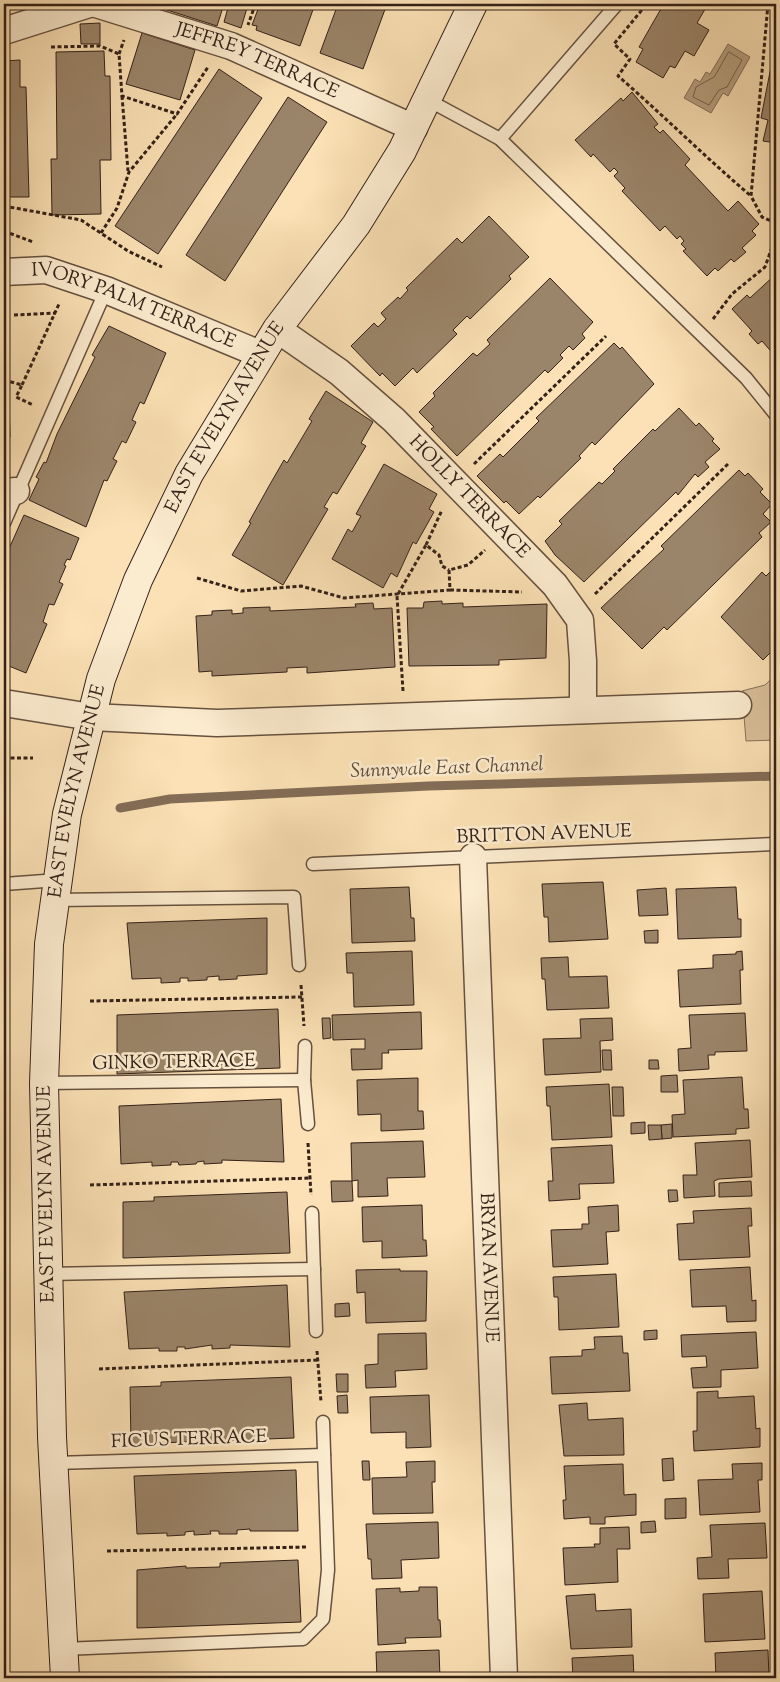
<svg xmlns="http://www.w3.org/2000/svg" width="780" height="1682" viewBox="0 0 780 1682" font-family="'Sorts Mill Goudy',serif">
  <style>
    .green { fill: #d9c09a; stroke: #867059 }
    .water { fill: #b7a080; stroke: #836d56 }
    .lines { fill: none; stroke-linecap: round; stroke-linejoin: round }
    .shore { stroke: #76604c; stroke-width: 1 }
    .stream { stroke: #836d56; stroke-width: 9 }
    .building { fill: #9b856a; stroke: #342118 }
    .lane-casing { stroke: #66513f; stroke-width: 15 }
    .street-casing { stroke: #66513f; stroke-width: 29 }
    .secondary-casing { stroke: #342118; stroke-width: 30 }
    .path { stroke: #342118; stroke-width: 3; stroke-dasharray: 4 2.5; stroke-linecap: butt }
    .lane { stroke: #fceccf; stroke-width: 12 }
    .street { stroke: #fceccf; stroke-width: 26 }
    .secondary { stroke: #fceccf; stroke-width: 28 }
    .labels { text-anchor: middle; dominant-baseline: central; stroke-width: 5; stroke-linejoin: round; paint-order: stroke }
    .street-label { font-size: 19px; fill: #342118; stroke: #fceccf }
    .water-label { font-size: 20px; font-style: italic; fill: #624d3c; stroke: #fceccf }
  </style>
  <rect width="100%" height="100%" fill="#fbe1b5"/>
  <filter id="stains"><feTurbulence type="fractalNoise" baseFrequency=".004" numOctaves="4"/><feColorMatrix values="0 0 0 0 .2 0 0 0 0 .09 0 0 0 0 .02 0 0 0 .5 -.17"/></filter>
  <radialGradient id="worn" r=".72"><stop offset=".6" stop-color="#630" stop-opacity="0"/><stop offset="1" stop-color="#630" stop-opacity=".3"/></radialGradient>
  <!-- green -->
  <polygon class="green" points="776,675 776,740 746,741 742,691 765,685"/>
  <!-- water -->
  <polygon class="water" points="728,44 750,57 728,96 723,93 711,113 684,98 695,79 700,82 706,72 710,74"/>
  <g class="lines">
    <!-- shore -->
    <polygon class="shore" points="729,52 742,60 727,87 719,90 709,105 693,97 696,87 714,77"/>
    <!-- stream -->
    <g class="stream">
      <polyline points="120,808 170,799 428,786 776,776"/>
      <polyline points="4,842 5,842"/>
    </g>
  </g>
  <!-- building -->
  <g class="building">
    <polygon points="165,4 224,4 217,26 164,9"/>
    <polygon points="229,4 247,8 241,28 224,22"/>
    <polygon points="260,4 315,4 300,46 256,30 257,26 252,25"/>
    <polygon points="338,4 387,4 363,69 320,53"/>
    <polygon points="660,4 708,4 697,23 709,30 694,56 685,51 675,68 670,66 663,78 636,62 643,49 639,47 662,7"/>
    <polygon points="100,23 100,44 81,44 80,24"/>
    <polygon points="142,33 195,50 180,100 126,84"/>
    <polygon points="776,41 776,143 763,141 768,120 761,118"/>
    <polygon points="104,51 105,76 110,76 111,160 100,160 101,214 52,215 51,159 57,159 56,52"/>
    <polygon points="20,60 20,87 26,87 29,197 4,197 4,61"/>
    <polygon points="219,69 262,98 158,254 115,226"/>
    <polygon points="632,92 658,124 654,127 660,133 663,130 690,159 685,165 728,211 738,201 759,224 752,231 756,235 742,248 746,252 734,262 731,259 718,271 715,268 707,276 683,251 686,249 681,244 684,241 680,236 677,239 665,226 660,231 622,191 625,188 614,176 618,172 614,168 610,172 593,154 591,157 575,140 621,98 623,101"/>
    <polygon points="288,97 327,122 225,281 186,255"/>
    <polygon points="489,216 529,257 509,276 511,279 470,319 467,316 453,330 457,334 417,373 413,368 395,386 382,373 380,376 351,346 374,323 378,327 386,319 381,313 398,297 400,299 408,290 406,288 457,238 462,243"/>
    <polygon points="776,274 776,357 762,341 758,344 749,334 752,331 732,309 747,295 750,298"/>
    <polygon points="550,278 593,322 582,334 585,338 573,350 569,346 560,355 563,358 548,373 545,370 457,456 431,429 434,427 419,412 435,396 433,393 473,353 477,356 490,344 487,340"/>
    <polygon points="4,296 5,311 7,310 9,360 4,360 4,368"/>
    <polygon points="109,326 166,353 144,404 140,402 132,420 136,422 126,443 122,441 113,459 117,461 107,481 104,480 86,527 29,500 39,479 36,477 44,462 46,463 57,434 95,357 92,355"/>
    <polygon points="614,343 620,349 622,347 654,384 595,445 592,442 579,456 581,458 540,498 538,496 519,514 506,501 504,503 477,476 500,454 503,457 539,421 536,418"/>
    <polygon points="326,391 373,422 361,443 366,446 337,494 333,492 324,507 328,509 283,585 232,555 251,523 249,522 269,486 284,460 287,463 312,421 309,419"/>
    <polygon points="4,393 5,402 9,402 10,437 6,437 7,471 4,471"/>
    <polygon points="679,408 696,426 699,423 714,439 712,441 720,449 705,462 709,467 698,477 695,474 678,495 676,492 584,582 555,555 545,541 562,524 559,521 599,482 602,484 615,471 613,469 653,429 655,431"/>
    <polygon points="384,464 437,494 429,509 434,512 416,544 413,542 397,577 391,573 383,588 332,559 348,529 352,532 361,516 356,514"/>
    <polygon points="739,470 745,476 748,473 763,489 760,492 772,504 763,514 771,522 759,533 762,537 667,630 664,627 642,649 601,608 664,549 661,546"/>
    <polygon points="24,515 79,538 70,560 67,559 64,565 66,566 59,582 63,584 54,605 49,604 43,622 47,624 26,673 4,664 4,560"/>
    <polygon points="776,566 776,650 774,649 763,660 721,617 762,572 766,576"/>
    <polygon points="442,601 442,604 463,603 463,607 547,604 546,658 499,660 499,665 409,666 407,608 423,608 424,602"/>
    <polygon points="373,603 374,609 392,608 395,667 307,673 307,667 287,668 287,672 212,676 212,671 199,672 196,616 212,615 212,611 232,610 232,614 243,613 243,608 270,607 270,611 356,607 355,604"/>
    <polygon points="603,882 608,939 549,942 548,917 544,917 542,884"/>
    <polygon points="409,887 411,918 414,918 415,941 352,943 350,889"/>
    <polygon points="736,887 738,919 741,919 741,937 678,939 676,889"/>
    <polygon points="666,888 668,915 639,916 637,890"/>
    <polygon points="267,918 267,974 237,976 237,979 219,980 219,976 207,977 207,980 188,981 188,978 180,978 180,982 161,983 161,978 132,979 127,923"/>
    <polygon points="658,930 658,943 645,943 644,931"/>
    <polygon points="412,951 414,1005 354,1007 353,973 347,973 346,953"/>
    <polygon points="742,951 743,970 740,970 741,1004 680,1007 678,970 713,968 713,955 736,954 736,952"/>
    <polygon points="568,957 569,977 607,976 609,1008 547,1010 545,979 542,979 541,958"/>
    <polygon points="278,1009 280,1068 117,1074 117,1015"/>
    <polygon points="421,1012 422,1049 388,1050 389,1053 382,1053 382,1069 352,1070 351,1049 365,1049 365,1039 333,1040 332,1015"/>
    <polygon points="745,1013 747,1051 715,1052 715,1055 708,1055 709,1069 679,1071 678,1049 691,1048 689,1015"/>
    <polygon points="322,1018 330,1018 331,1038 323,1039"/>
    <polygon points="612,1018 613,1040 600,1041 601,1072 545,1075 543,1039 581,1038 580,1019"/>
    <polygon points="602,1050 611,1050 612,1070 603,1070"/>
    <polygon points="649,1060 658,1060 659,1069 649,1069"/>
    <polygon points="677,1075 678,1092 661,1092 661,1076"/>
    <polygon points="742,1077 744,1109 748,1109 749,1128 736,1129 736,1134 673,1137 672,1115 685,1114 683,1080"/>
    <polygon points="418,1078 418,1111 423,1111 424,1129 381,1131 381,1114 358,1115 357,1080"/>
    <polygon points="609,1084 612,1137 552,1140 550,1106 547,1106 546,1087"/>
    <polygon points="612,1087 623,1087 624,1116 613,1116"/>
    <polygon points="281,1099 284,1162 222,1160 222,1163 204,1164 204,1161 197,1162 196,1164 179,1165 178,1162 171,1162 171,1165 152,1166 152,1162 121,1164 119,1106"/>
    <polygon points="645,1122 645,1133 631,1134 631,1123"/>
    <polygon points="672,1124 672,1138 662,1139 661,1125"/>
    <polygon points="648,1125 661,1125 662,1139 649,1140"/>
    <polygon points="750,1140 752,1177 719,1179 714,1181 715,1196 684,1198 683,1175 697,1175 695,1143"/>
    <polygon points="423,1141 425,1177 387,1178 388,1196 358,1197 358,1180 352,1181 351,1143"/>
    <polygon points="612,1145 614,1183 579,1184 580,1199 549,1201 548,1181 553,1181 551,1148"/>
    <polygon points="331,1181 352,1181 353,1201 332,1202"/>
    <polygon points="751,1181 752,1196 719,1197 719,1183"/>
    <polygon points="668,1190 677,1190 678,1201 669,1202"/>
    <polygon points="287,1192 290,1253 123,1258 123,1202 154,1201 154,1197"/>
    <polygon points="422,1205 423,1240 426,1240 427,1256 382,1258 382,1241 363,1242 362,1207"/>
    <polygon points="618,1205 619,1231 606,1232 608,1264 553,1267 551,1230 582,1229 582,1224 589,1224 588,1207"/>
    <polygon points="751,1208 752,1226 748,1226 750,1257 679,1260 677,1224 694,1223 693,1211"/>
    <polygon points="750,1267 752,1301 756,1300 756,1321 727,1322 726,1306 692,1307 690,1270"/>
    <polygon points="400,1269 400,1271 427,1271 426,1321 366,1323 365,1292 357,1293 356,1270"/>
    <polygon points="616,1274 619,1327 559,1330 558,1297 554,1297 553,1277"/>
    <polygon points="287,1285 290,1347 230,1345 230,1348 212,1349 212,1345 185,1349 185,1347 177,1347 177,1351 159,1351 159,1348 129,1349 124,1292"/>
    <polygon points="349,1303 350,1316 335,1317 335,1304"/>
    <polygon points="657,1330 657,1339 644,1340 644,1331"/>
    <polygon points="756,1332 758,1368 721,1370 721,1387 693,1388 691,1368 707,1367 706,1356 682,1357 681,1335"/>
    <polygon points="426,1333 427,1369 395,1371 396,1387 366,1388 365,1365 378,1364 378,1334"/>
    <polygon points="622,1336 623,1353 628,1353 630,1391 552,1394 550,1357 582,1356 582,1350 595,1349 594,1337"/>
    <polygon points="336,1374 348,1374 348,1392 337,1392"/>
    <polygon points="291,1377 294,1438 131,1444 130,1387 161,1386 161,1382"/>
    <polygon points="718,1391 718,1398 754,1396 756,1429 760,1428 760,1447 694,1451 693,1431 697,1431 697,1392"/>
    <polygon points="347,1395 348,1413 338,1413 337,1396"/>
    <polygon points="429,1395 431,1447 406,1448 406,1432 371,1433 370,1397"/>
    <polygon points="587,1403 588,1420 623,1418 624,1455 564,1456 559,1405"/>
    <polygon points="673,1458 674,1480 663,1481 662,1459"/>
    <polygon points="362,1461 369,1461 370,1480 363,1480"/>
    <polygon points="435,1461 435,1482 432,1482 433,1513 373,1514 372,1478 407,1477 406,1462"/>
    <polygon points="762,1463 762,1480 758,1480 760,1512 700,1515 698,1480 733,1479 732,1464"/>
    <polygon points="623,1464 624,1495 636,1494 636,1515 605,1517 605,1524 590,1524 590,1517 564,1519 563,1500 566,1500 564,1466"/>
    <polygon points="296,1470 298,1531 250,1531 250,1529 237,1530 237,1534 219,1534 219,1531 210,1531 211,1534 194,1535 194,1531 185,1532 185,1535 167,1536 167,1533 137,1534 134,1476"/>
    <polygon points="686,1498 686,1518 665,1519 665,1499"/>
    <polygon points="655,1521 656,1532 641,1533 641,1522"/>
    <polygon points="438,1522 439,1558 401,1560 402,1578 372,1579 371,1559 368,1559 366,1524"/>
    <polygon points="765,1523 767,1558 728,1559 729,1578 698,1579 697,1558 712,1557 710,1525"/>
    <polygon points="629,1527 630,1549 617,1549 618,1582 565,1585 563,1548 595,1547 594,1544 600,1544 600,1528"/>
    <polygon points="298,1560 301,1622 137,1628 137,1570 186,1566 186,1568 220,1567 220,1563"/>
    <polygon points="419,1587 437,1587 438,1620 440,1620 441,1637 405,1638 406,1643 378,1645 376,1589 400,1588 400,1592 419,1591"/>
    <polygon points="762,1591 765,1639 705,1642 703,1594"/>
    <polygon points="595,1594 596,1611 631,1609 632,1647 571,1649 566,1596"/>
    <polygon points="439,1650 440,1678 377,1678 376,1652"/>
    <polygon points="768,1650 769,1678 716,1678 715,1653"/>
    <polygon points="633,1655 634,1678 573,1678 572,1658"/>
  </g>
  <g class="lines">
    <!-- lane casing -->
    <g class="lane-casing">
      <g id="lane">
        <polyline points="428,100 500,139 746,378 776,415"/>
        <polyline points="500,139 617,4"/>
        <polyline points="4,523 106,290"/>
        <polyline points="313,864 776,844"/>
        <polyline points="4,884 58,880"/>
        <polyline points="55,900 294,897 299,965"/>
        <polyline points="305,1046 304,1080 308,1124"/>
        <polyline points="44,1083 304,1080"/>
        <polyline points="312,1213 316,1331"/>
        <polyline points="47,1274 314,1269"/>
        <polyline points="55,1463 324,1455"/>
        <polyline points="63,1649 303,1639 323,1619 328,1570 323,1422"/>
      </g>
    </g>
    <!-- street casing -->
    <g class="street-casing">
      <g id="street">
        <path id="s1" d="M96,4L231,46L414,128"/>
        <polyline points="4,31 89,4"/>
        <path id="s2" d="M4,272L46,270L106,290L260,354"/>
        <path id="s3" d="M277,329L339,372L394,420L555,585L580,620L583,661V710"/>
        <polyline points="4,492 16,491"/>
        <polyline points="4,703 91,717 217,723 738,705"/>
        <path id="s4" d="M473,857L504,1678"/>
      </g>
    </g>
    <!-- secondary casing -->
    <g class="secondary-casing">
      <g id="secondary">
        <path id="s5" d="M65,1678L52,1437L44,1083L49,944L67,814L101,679L138,580L189,474L277,329L356,225L402,151L473,4"/>
      </g>
    </g>
    <!-- path -->
    <g class="path">
      <polyline points="244,4 254,8 248,25"/>
      <path d="M644,4L641,11L614,44L630,59L618,76C663,115 705,157 751,196"/>
      <polyline points="768,4 751,196 762,217 776,223"/>
      <polyline points="51,47 100,46 119,54 122,96 177,114 208,67"/>
      <polyline points="119,54 124,40"/>
      <polyline points="122,96 128,171"/>
      <polyline points="4,206 81,220 128,251 162,267"/>
      <polyline points="4,231 33,242"/>
      <polyline points="101,233 117,208 129,172 177,114"/>
      <polyline points="14,315 56,313"/>
      <polyline points="713,319 732,294 765,267 776,236"/>
      <polyline points="4,380 22,385 16,397 33,405"/>
      <polyline points="22,385 59,304"/>
      <polyline points="474,464 606,336"/>
      <polyline points="426,545 442,510"/>
      <polyline points="197,578 241,591 301,586 344,598 450,590 449,570 468,565 485,550"/>
      <polyline points="450,590 522,592"/>
      <polyline points="595,594 728,464"/>
      <polyline points="403,691 397,596 426,545 439,555 442,566 449,570"/>
      <polyline points="4,758 33,758"/>
      <polyline points="301,985 304,1026"/>
      <polyline points="90,1001 302,997"/>
      <polyline points="308,1143 311,1195"/>
      <polyline points="90,1185 310,1178"/>
      <polyline points="317,1351 321,1402"/>
      <polyline points="99,1369 318,1360"/>
      <polyline points="107,1551 306,1547"/>
    </g>
    <!-- lane -->
    <use href="#lane" class="lane"/>
    <!-- street -->
    <use href="#street" class="street"/>
    <!-- secondary -->
    <use href="#secondary" class="secondary"/>
  </g>
  <g class="labels">
    <!-- street labels -->
    <g class="street-label">
      <text stroke="none"><textPath href="#s1" startOffset="171">JEFFREY TERRACE</textPath></text>
      <text stroke="none"><textPath href="#s2" startOffset="136">IVORY PALM TERRACE</textPath></text>
      <text stroke="none"><textPath href="#s5" startOffset="1295">EAST EVELYN AVENUE</textPath></text>
      <text stroke="none"><textPath href="#s3" startOffset="256">HOLLY TERRACE</textPath></text>
      <text stroke="none"><textPath href="#s5" startOffset="890">EAST EVELYN AVENUE</textPath></text>
      <text transform="translate(544 835) rotate(-2)">BRITTON AVENUE</text>
      <text transform="translate(174 1063) rotate(-1)">GINKO TERRACE</text>
      <text transform="translate(47 1194) rotate(-91)">EAST EVELYN AVENUE</text>
      <text stroke="none"><textPath href="#s4" startOffset="411">BRYAN AVENUE</textPath></text>
      <text transform="translate(189 1440) rotate(-2)">FICUS TERRACE</text>
    </g>
    <!-- water labels -->
    <g class="water-label">
      <text transform="translate(447 769) rotate(-2)">Sunnyvale East Channel</text>
    </g>
  </g>
  <!-- margin -->
  <rect width="780" height="1682" fill="none" stroke="#fbe1b5" stroke-width="20"/>
  <rect x="5" y="5" width="770" height="1672" fill="none" stroke="#342118" stroke-width="2.5"/>
  <rect x="10" y="10" width="760" height="1662" fill="none" stroke="#342118"/>
  <rect width="100%" height="100%" filter="url(#stains)"/>
  <rect width="100%" height="100%" fill="url(#worn)"/>
</svg>
